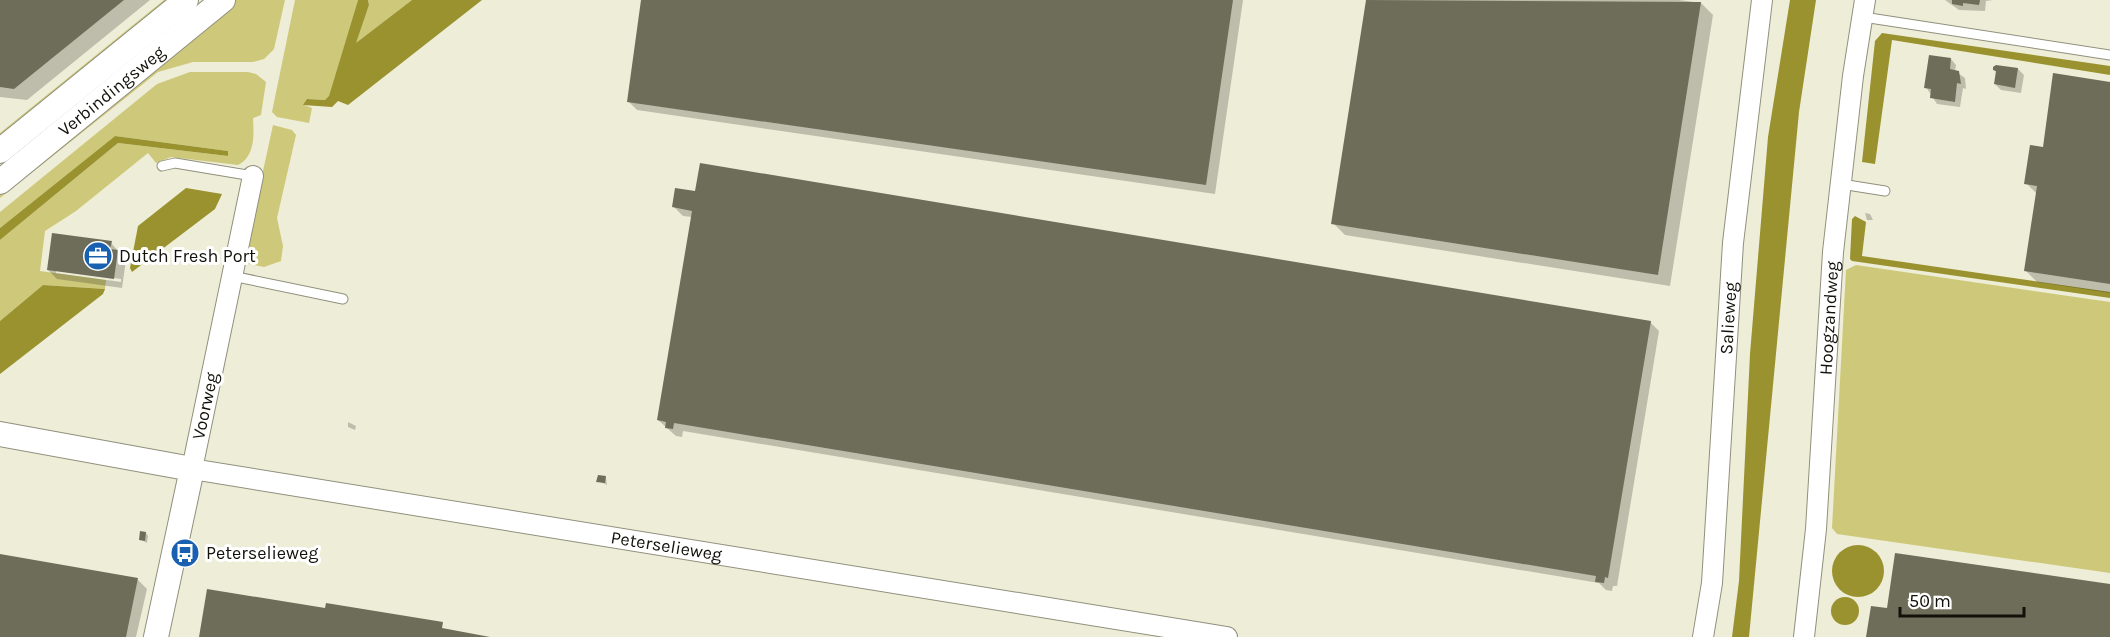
<svg xmlns="http://www.w3.org/2000/svg" width="2110" height="637" viewBox="0 0 2110 637" font-family="Karla,sans-serif">
  <style>
    .green { fill: #cec97a }
    .water { fill: #99922e }
    .shadow { fill: #0003; fill-rule: evenodd }
    .building { fill: #6e6d5a }
    .lines { fill: none; stroke-linecap: round; stroke-linejoin: round }
    .service-casing { stroke: #91907d; stroke-width: 11 }
    .minor-casing { stroke: #91907d; stroke-width: 22 }
    .tertiary-casing { stroke: #91907d; stroke-width: 26 }
    .service { stroke: #fff; stroke-width: 9 }
    .minor { stroke: #fff; stroke-width: 20 }
    .tertiary { stroke: #fff; stroke-width: 24 }
    .labels { text-anchor: middle; dominant-baseline: central; stroke-width: 6; stroke-linejoin: round; paint-order: stroke }
    .street-label { font-size: 18px; fill: #12110a; stroke: #fff }
    .poi-label { font-size: 18px; fill: #12110a; stroke: #fff; text-anchor: start }
  </style>
  <rect width="100%" height="100%" fill="#eeedd7"/>
  <!-- green -->
  <g class="green">
    <polygon points="164,0 177,0 0,144 0,133"/>
    <polygon points="231,0 285,0 274,49 264,59 253,62 193,62 158,72 0,198 0,187"/>
    <polygon points="295,0 358,0 329,97 325,100 307,99 304,105 312,108 309,123 277,117 272,112"/>
    <polygon points="368,0 412,0 355,44 369,5"/>
    <path d="M190,72H248L256,74L266,82L261,115L253,118C254,135 255,157 238,165L171,157L156,163L148,153L76,211L45,231L40,271L106,280L105,289L43,285L0,321V240L118,143L228,156V151L115,136L0,228V212L157,84Z"/>
    <polygon points="273,125 292,130 296,135 277,218 283,246 281,261 264,267 243,263"/>
    <polygon points="1856,265 2110,302 2110,573 1837,534 1832,528 1846,270"/>
  </g>
  <!-- water -->
  <g class="water">
    <polygon points="358,0 368,0 369,5 356,43 412,0 482,0 348,105 338,101 332,107 303,105 307,99 325,100 329,96"/>
    <polygon points="1790,0 1816,0 1799,112 1749,637 1732,637 1739,581 1750,354 1768,137"/>
    <polygon points="1882,33 2110,66 2110,75 1892,40 1875,164 1862,162 1875,41"/>
    <polygon points="115,136 228,151 228,156 118,143 0,240 0,228"/>
    <polygon points="186,188 222,194 215,209 132,272 130,268 138,226"/>
    <polygon points="1855,216 1866,222 1862,256 2110,292 2110,298 1852,261 1850,259 1852,219"/>
    <polygon points="43,285 105,289 103,294 0,374 0,321"/>
    <circle cx="1858" cy="571" r="26"/>
    <circle cx="1845" cy="611" r="14"/>
  </g>
  <!-- shadow -->
  <g class="shadow">
    <polygon points="0,0 150,0 27,100 0,97"/>
    <polygon points="643,0 1243,0 1215,194 637,110 628,101"/>
    <polygon points="1367,0 1679,0 1701,3 1713,15 1670,286 1345,235 1333,223"/>
    <polygon points="1945,0 1993,0 1986,1 1985,11 1959,10"/>
    <polygon points="1951,59 1956,65 1955,71 1965,78 1966,89 1963,88 1960,107 1937,104 1926,87"/>
    <polygon points="2018,69 2024,75 2021,93 2001,90 1995,84 1997,73 1994,70"/>
    <polygon points="2110,83 2110,293 2037,282 2026,271 2037,194 2026,183 2044,149"/>
    <polygon points="674,207 1650,322 1659,331 1617,586 1613,586 1612,591 1606,590 1599,583 683,431 682,437 676,436 658,420 692,217 683,216"/>
    <polygon points="1865,213 1870,214 1873,220 1867,220"/>
    <path d="M111,243L126,260L122,288L57,279L48,270ZM56,270L121,279V282L56,273Z"/>
    <polygon points="348,422 356,426 355,430 348,427"/>
    <polygon points="606,478 607,485 598,481"/>
    <polygon points="146,533 148,536 147,543 140,539"/>
    <polygon points="0,555 138,580 147,589 136,637 0,637"/>
  </g>
  <!-- building -->
  <g class="building">
    <polygon points="0,0 124,0 14,89 0,87"/>
    <polygon points="641,0 1233,0 1206,185 627,102"/>
    <polygon points="1366,0 1701,2 1658,275 1331,224"/>
    <polygon points="1952,0 1980,0 1979,5 1963,3 1963,6 1952,4"/>
    <polygon points="1929,55 1951,58 1950,69 1959,71 1961,84 1957,83 1955,102 1930,98 1931,89 1924,88"/>
    <polygon points="1996,65 2018,68 2015,88 1994,84 1996,71 1993,70 1993,67"/>
    <polygon points="2053,73 2110,82 2110,284 2024,271 2037,186 2024,184 2030,145 2043,147"/>
    <polygon points="700,163 1651,321 1608,578 1605,577 1604,583 1595,582 1596,576 674,423 673,429 665,428 666,422 657,420 692,211 672,207 675,188 695,191"/>
    <polygon points="52,233 112,241 110,249 118,250 114,279 47,270"/>
    <polygon points="598,475 606,476 605,483 596,482"/>
    <polygon points="140,531 146,532 145,541 139,540"/>
    <polygon points="1895,553 2110,584 2110,637 1866,637 1871,606 1887,608"/>
    <polygon points="0,554 138,578 126,637 0,637"/>
    <polygon points="207,589 325,608 326,603 443,622 442,628 490,637 199,637"/>
  </g>
  <g class="lines">
    <!-- service casing -->
    <g class="service-casing">
      <g id="service">
        <polyline points="1863,17 2110,55"/>
        <polyline points="162,166 175,163 253,176"/>
        <polyline points="1841,184 1885,191"/>
        <polyline points="232,276 343,299"/>
      </g>
    </g>
    <!-- minor casing -->
    <g class="minor-casing">
      <g id="minor">
        <path id="s1" d="M253,176L192,469L1227,637"/>
        <path id="s2" d="M1703,637L1712,583L1733,243L1762,0"/>
        <path id="s3" d="M1804,637L1816,529L1833,252L1853,76L1865,0"/>
      </g>
    </g>
    <!-- tertiary casing -->
    <g class="tertiary-casing">
      <g id="tertiary">
        <polyline points="0,151 186,0"/>
        <path id="s4" d="M0,182L223,0"/>
        <polyline points="0,434 192,469 156,637"/>
      </g>
    </g>
    <!-- service -->
    <use href="#service" class="service"/>
    <!-- minor -->
    <use href="#minor" class="minor"/>
    <!-- tertiary -->
    <use href="#tertiary" class="tertiary"/>
  </g>
  <!-- icons -->
  <defs>
    <g id="office-disc" transform="scale(1.5)"><circle r="9.5" fill="#1960b0" stroke="#fff"/><path d="M-6-3h4V-5.5h4V-3h4V5H-6ZM-1-4.5V-3h2v-1.5ZM-6 0V1H6V0Z" fill="#fff"/></g>
    <g id="bus-disc" transform="scale(1.5)"><circle r="9.5" fill="#1960b0" stroke="#fff"/><path d="M-5-6H5V4H4V6H2V4H-2V6H-4V4H-5ZM-3.5-4V0h7V-4ZM-3.5 1.2v1.5H-2V1.2ZM2 1.2v1.5H3.5V1.2Z" fill="#fff"/></g>
  </defs>
  <g fill-rule="evenodd">
    <use href="#office-disc" x="98" y="256"/>
    <use href="#bus-disc" x="185" y="553"/>
  </g>
  <g class="labels">
    <!-- street labels -->
    <g class="street-label">
      <text stroke="none"><textPath href="#s4" startOffset="144">Verbindingsweg</textPath></text>
      <text stroke="none"><textPath href="#s2" startOffset="320">Salieweg</textPath></text>
      <text stroke="none"><textPath href="#s3" startOffset="320">Hoogzandweg</textPath></text>
      <text transform="translate(205 406) rotate(-78)">Voorweg</text>
      <text stroke="none"><textPath href="#s1" startOffset="780">Peterselieweg</textPath></text>
    </g>
    <!-- poi labels -->
    <g class="poi-label">
      <text x="119" y="256">Dutch Fresh Port</text>
      <text x="206" y="553">Peterselieweg</text>
    </g>
  </g>
  <!-- scale -->
  <path d="M1900 607v9h124v-9" fill="none" stroke="#12110a" stroke-width="3"/>
  <text x="1909" y="607" font-size="18" fill="#12110a" stroke="#ffffff" stroke-width="4.5" paint-order="stroke">50 m</text>
</svg>
